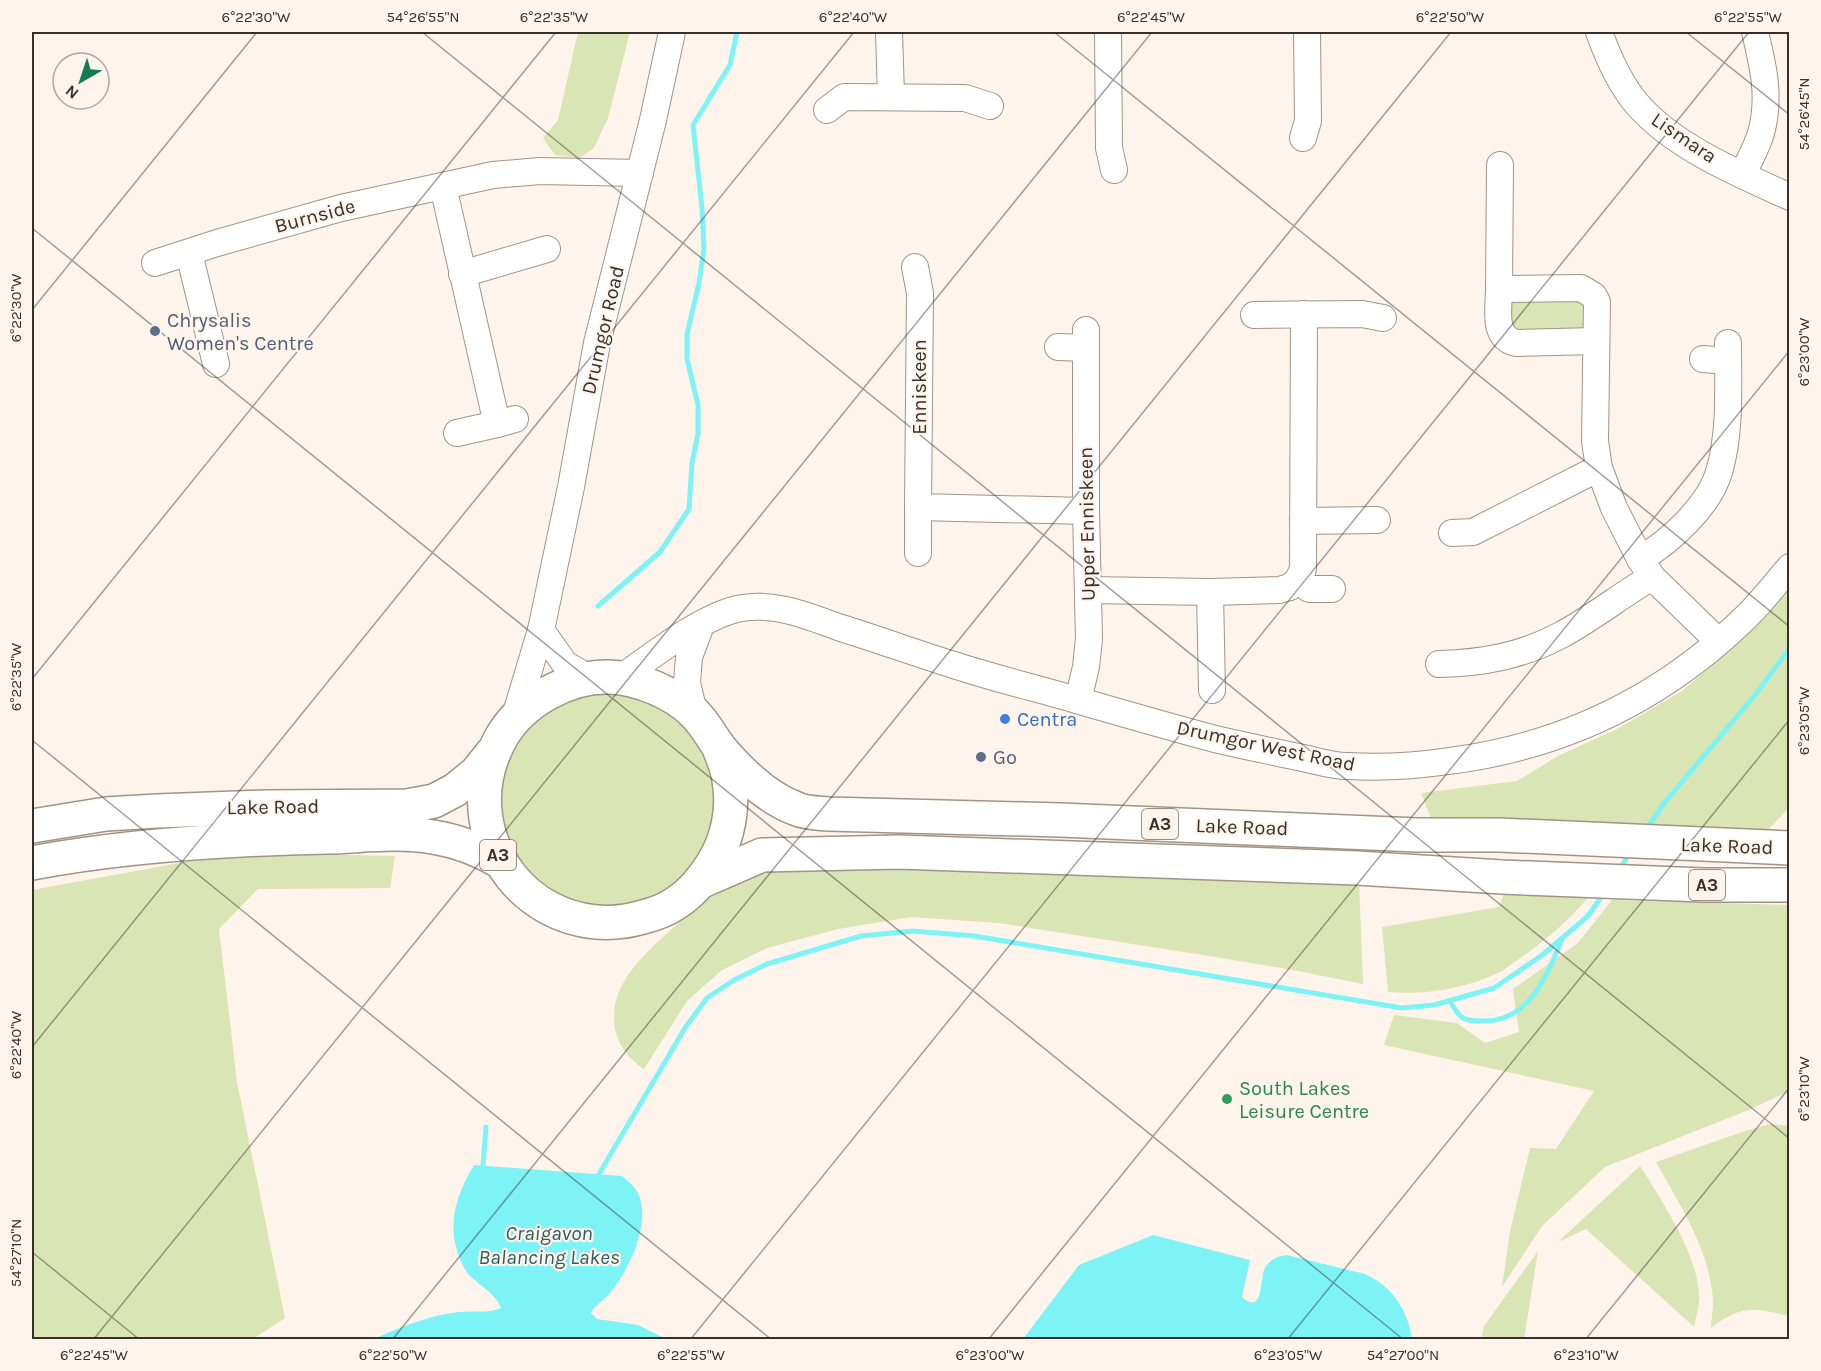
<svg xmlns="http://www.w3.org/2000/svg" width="1821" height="1371" viewBox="0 0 1821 1371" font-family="Karla,sans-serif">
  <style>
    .green { fill: #d9e5b4 }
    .water { fill: #7ef3f6 }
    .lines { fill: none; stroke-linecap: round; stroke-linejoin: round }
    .stream { stroke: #7ef3f6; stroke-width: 5 }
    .minor-casing { stroke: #a29386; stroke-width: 28 }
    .highway-casing { stroke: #a29386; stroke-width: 36 }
    .minor { stroke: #fff; stroke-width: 26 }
    .highway { stroke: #fff; stroke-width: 33 }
    .ticks { fill: none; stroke: #362f2a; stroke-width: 1.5; stroke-opacity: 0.45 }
    .service-dot { fill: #5c6f8a; stroke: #fef4ec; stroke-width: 2 }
    .shop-dot { fill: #3f7fe0; stroke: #fef4ec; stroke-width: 2 }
    .leisure-dot { fill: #2e9e5b; stroke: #fef4ec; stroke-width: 2 }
    .labels { text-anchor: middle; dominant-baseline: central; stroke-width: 4.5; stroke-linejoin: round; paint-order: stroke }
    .shield { fill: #fef4ec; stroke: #726a64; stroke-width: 1.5 }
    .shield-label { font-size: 18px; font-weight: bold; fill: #362f2a }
    .street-label { font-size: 20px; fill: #362f2a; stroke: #fef4ec }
    .service-label { font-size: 20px; fill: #4e5e75; stroke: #fef4ec; text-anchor: start }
    .shop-label { font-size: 20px; fill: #366cbe; stroke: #fef4ec; text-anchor: start }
    .leisure-label { font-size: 20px; fill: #27864d; stroke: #fef4ec; text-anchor: start }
    .water-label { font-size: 21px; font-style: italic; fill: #2d5f61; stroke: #fef4ec }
    .neatline { fill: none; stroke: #362f2a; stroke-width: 2 }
    .ticks-label { font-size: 15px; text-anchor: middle; fill: #362f2a }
  </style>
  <rect width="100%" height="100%" fill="#fef4ec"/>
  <!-- green -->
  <g class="green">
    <polygon points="578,32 630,32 608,118 594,148 579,158 555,155 543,138 558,120"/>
    <polygon points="1582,296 1586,304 1588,326 1583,333 1520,332 1513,328 1510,303 1515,297"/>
    <polygon points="1789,591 1789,808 1761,837 1434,826 1421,793 1517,781 1558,756 1619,728 1682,691 1740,641"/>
    <circle cx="608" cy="800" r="108"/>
    <polygon points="234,853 395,856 390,888 258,889 219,929 237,1082 285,1318 253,1339 32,1340 32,890"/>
    <path d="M797,866L1359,881L1363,984L1293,970L1203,955L998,923L912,917L838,929L767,948L722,970L687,1001L644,1069C614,1049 606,1018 622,985C636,959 666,934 688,915C697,908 705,896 714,889C723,884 746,873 756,870C768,866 784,867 797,866Z"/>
    <path d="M1596,888C1574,916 1548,939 1519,959C1513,963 1506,969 1500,972C1465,989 1426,995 1388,992L1382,927L1499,907L1505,891Z"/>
    <polygon points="1612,900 1789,905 1789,1091 1751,1109 1605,1167 1542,1226 1502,1287 1510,1231 1530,1148 1556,1149 1594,1091 1384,1045 1394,1015 1457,1023 1485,1043 1519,1032 1513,989 1578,943"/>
    <path d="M1770,1124L1789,1126V1316C1753,1308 1743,1304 1711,1328C1712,1316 1714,1302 1712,1290C1706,1244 1678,1202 1656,1162L1745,1131Z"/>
    <path d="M1640,1166C1662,1201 1697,1253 1699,1294C1700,1305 1696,1317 1694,1327L1586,1229L1558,1242Z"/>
    <polygon points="1538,1251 1524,1339 1481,1339 1484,1326"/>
  </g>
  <!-- water -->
  <g class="water">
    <path d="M474,1165L622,1176C628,1181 634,1186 638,1193C652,1223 629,1270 610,1293C604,1301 595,1304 591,1313L597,1319L638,1325L666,1339H374C400,1327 430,1315 459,1312C474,1310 487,1314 501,1308C496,1294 479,1285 469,1275C464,1270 461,1261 458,1254C447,1221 457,1194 474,1165Z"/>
    <path d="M1153,1235L1250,1260L1242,1297C1263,1316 1260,1281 1264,1270C1268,1260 1277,1256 1287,1255L1365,1274C1392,1286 1408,1310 1412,1339H1023L1079,1265Z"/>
  </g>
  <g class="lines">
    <!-- stream -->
    <g class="stream">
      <polyline points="598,606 660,552 689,509 692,463 698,434 698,405 687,359 687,334 699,283 704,249 702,208 693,125 730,65 737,32"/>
      <polyline points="1646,830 1665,802 1755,695 1790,648"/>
      <polyline points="1619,870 1630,853"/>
      <path d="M1450,1001C1460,1019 1463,1021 1483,1021C1529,1022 1547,976 1562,939"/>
      <polyline points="483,1166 486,1127"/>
      <polyline points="599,1174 685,1028 707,998 734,980 767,964 861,936 913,931 974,936 1402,1008 1434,1005 1494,988 1541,956 1588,916 1604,893"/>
    </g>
    <!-- minor casing -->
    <g class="minor-casing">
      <g id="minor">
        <polyline points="889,32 891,96"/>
        <polyline points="1108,32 1109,148 1114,170"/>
        <path d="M1599,32C1608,57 1619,83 1637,104C1674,147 1739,174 1790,197"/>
        <polyline points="827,110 844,97 965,98 990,106"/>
        <polyline points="1303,138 1308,121 1307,32"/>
        <polyline points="1500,165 1499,289 1581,288 1594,296 1597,302 1595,441 1599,468 1614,508 1640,559 1652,577"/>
        <path d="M1742,175C1749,161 1757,147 1761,133C1771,98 1763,65 1755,32"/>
        <polyline points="443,186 497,424 515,419"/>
        <polyline points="189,253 216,364"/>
        <polyline points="155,263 217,243 341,208 493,175 540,171 640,173"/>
        <polyline points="915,267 920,293 918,507 1086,511"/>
        <polyline points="462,274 547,249"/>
        <path d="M1499,289C1499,309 1492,337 1516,343L1596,341"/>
        <polyline points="1254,315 1362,314 1383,318"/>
        <polyline points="1058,347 1086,348"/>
        <polyline points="1703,359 1728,361"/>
        <polyline points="457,433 497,424"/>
        <polyline points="1303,521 1377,520"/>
        <polyline points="1452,533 1473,532 1599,468"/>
        <polyline points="918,553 918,507"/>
        <path d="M1640,559C1670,542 1709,506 1719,472C1731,433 1728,383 1728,343"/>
        <polyline points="1298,580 1309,589 1332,589"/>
        <polyline points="1089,590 1210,592 1279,590 1290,587 1298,580 1303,569 1304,314"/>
        <polyline points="1210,592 1212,690"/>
        <polyline points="541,630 565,664 589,678"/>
        <path d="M1439,664C1482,663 1522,656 1561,635C1593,618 1621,595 1652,577L1718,641"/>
        <path d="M621,678C653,655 705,614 742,608C776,602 810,617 841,628C880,640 918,654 957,666C997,679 1039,689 1080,701C1125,714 1170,727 1215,739C1245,746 1274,752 1303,758C1317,761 1332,766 1347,766C1381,768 1415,766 1449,761C1566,746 1664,698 1748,615C1763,600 1776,583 1790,567"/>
        <polyline points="1078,700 1086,667 1089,639 1086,511 1086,330"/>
        <polyline points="694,712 687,683 689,657 701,625"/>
        <polyline points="514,720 541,630 571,487 597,343 653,120 672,32"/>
      </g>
    </g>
    <!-- highway casing -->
    <g class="highway-casing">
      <g id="highway">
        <path d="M718,745C722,757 728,769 729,780C734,808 728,839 713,863C703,879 692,893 676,903C666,910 655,914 643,917C577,937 508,900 489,833C480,800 485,766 502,736C523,701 568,676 609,677C638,678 675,693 695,714C705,724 711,736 719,747C740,772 766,798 797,809C806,813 818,813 828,814L1060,820L1418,835H1500L1790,848"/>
        <polyline points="32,826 106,814 157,811 266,807 407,806 434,801 455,790 476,773 492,753"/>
        <path d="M32,863C129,845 228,839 328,837C362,836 398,831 433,837C458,841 479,849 501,862"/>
        <polyline points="702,881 762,855 899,852 1357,868 1502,877 1703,885 1790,885"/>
      </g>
    </g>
    <!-- minor -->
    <use href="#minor" class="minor"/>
    <!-- highway -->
    <use href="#highway" class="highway"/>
  </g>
  <!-- ticks -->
  <path class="ticks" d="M422,32L1790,1139M1054,32L1790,627M1686,32L1790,115M32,228L1404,1340M32,310L257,32M32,679L556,32M32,740L772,1340M32,1047L854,32M32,1252L140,1340M93,1340L1152,32M392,1340L1451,32M690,1340L1749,32M988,1340L1790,350M1287,1340L1790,719M1585,1340L1790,1087"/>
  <!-- markers -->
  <g class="service-dot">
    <circle cx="155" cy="331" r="6"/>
    <circle cx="981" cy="757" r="6"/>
  </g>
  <circle class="shop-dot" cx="1005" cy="719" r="6"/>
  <circle class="leisure-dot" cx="1227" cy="1099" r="6"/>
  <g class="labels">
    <!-- shield labels -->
    <g class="shield">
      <rect x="1142" y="809" width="36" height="30" rx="4.5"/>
      <rect x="480" y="840" width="36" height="30" rx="4.5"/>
      <rect x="1689" y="870" width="36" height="30" rx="4.5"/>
    </g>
    <g class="shield-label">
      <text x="1160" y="824">A3</text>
      <text x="498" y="855">A3</text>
      <text x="1707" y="885">A3</text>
    </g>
    <!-- street labels -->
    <g class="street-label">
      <text transform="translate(1684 138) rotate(34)">Lismara</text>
      <text transform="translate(315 216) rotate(-15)">Burnside</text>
      <text transform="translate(603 330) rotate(-77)">Drumgor Road</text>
      <text transform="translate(919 387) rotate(-90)">Enniskeen</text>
      <text transform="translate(1087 524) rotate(-91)">Upper Enniskeen</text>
      <text transform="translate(1266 746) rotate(12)">Drumgor West Road</text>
      <text transform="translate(273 807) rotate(-1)">Lake Road</text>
      <text transform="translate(1242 827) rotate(2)">Lake Road</text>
      <text transform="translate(1727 846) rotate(2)">Lake Road</text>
    </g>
    <!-- service labels -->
    <g class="service-label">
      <text x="167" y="320">Chrysalis<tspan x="167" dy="23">Women's Centre</tspan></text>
      <text x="993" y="757">Go</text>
    </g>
    <!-- shop labels -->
    <g class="shop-label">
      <text x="1017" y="719">Centra</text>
    </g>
    <!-- leisure labels -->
    <g class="leisure-label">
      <text x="1239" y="1088">South Lakes<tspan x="1239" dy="23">Leisure Centre</tspan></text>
    </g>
    <!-- water labels -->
    <g class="water-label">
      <text x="549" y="1233">Craigavon<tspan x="549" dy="24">Balancing Lakes</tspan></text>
    </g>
  </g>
  <!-- border -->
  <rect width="1821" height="1371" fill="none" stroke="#fef4ec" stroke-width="66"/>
  <!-- north arrow -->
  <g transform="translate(81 81) rotate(219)"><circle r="28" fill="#fef4ec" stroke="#aea59e" stroke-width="1.5"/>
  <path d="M0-4.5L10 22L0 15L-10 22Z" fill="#137c57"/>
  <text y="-9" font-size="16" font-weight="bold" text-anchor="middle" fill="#362f2a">N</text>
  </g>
  <rect x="33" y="33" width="1755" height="1305" class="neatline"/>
  <g class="ticks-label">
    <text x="256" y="22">6°22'30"W</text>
    <text x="423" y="22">54°26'55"N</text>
    <text x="554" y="22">6°22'35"W</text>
    <text x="853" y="22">6°22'40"W</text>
    <text x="1151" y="22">6°22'45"W</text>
    <text x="1450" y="22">6°22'50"W</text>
    <text x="1748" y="22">6°22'55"W</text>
    <text transform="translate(1804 114) rotate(-90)" y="5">54°26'45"N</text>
    <text transform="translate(16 308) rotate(-90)" y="5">6°22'30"W</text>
    <text transform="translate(1804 352) rotate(-90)" y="5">6°23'00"W</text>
    <text transform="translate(16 677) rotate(-90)" y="5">6°22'35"W</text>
    <text transform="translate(1804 721) rotate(-90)" y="5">6°23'05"W</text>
    <text transform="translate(16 1045) rotate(-90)" y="5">6°22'40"W</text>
    <text transform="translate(1804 1089) rotate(-90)" y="5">6°23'10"W</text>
    <text transform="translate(16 1253) rotate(-90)" y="5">54°27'10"N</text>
    <text x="94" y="1360">6°22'45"W</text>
    <text x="393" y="1360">6°22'50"W</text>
    <text x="691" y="1360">6°22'55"W</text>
    <text x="990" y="1360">6°23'00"W</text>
    <text x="1288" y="1360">6°23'05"W</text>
    <text x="1403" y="1360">54°27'00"N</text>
    <text x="1586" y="1360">6°23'10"W</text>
  </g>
</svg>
